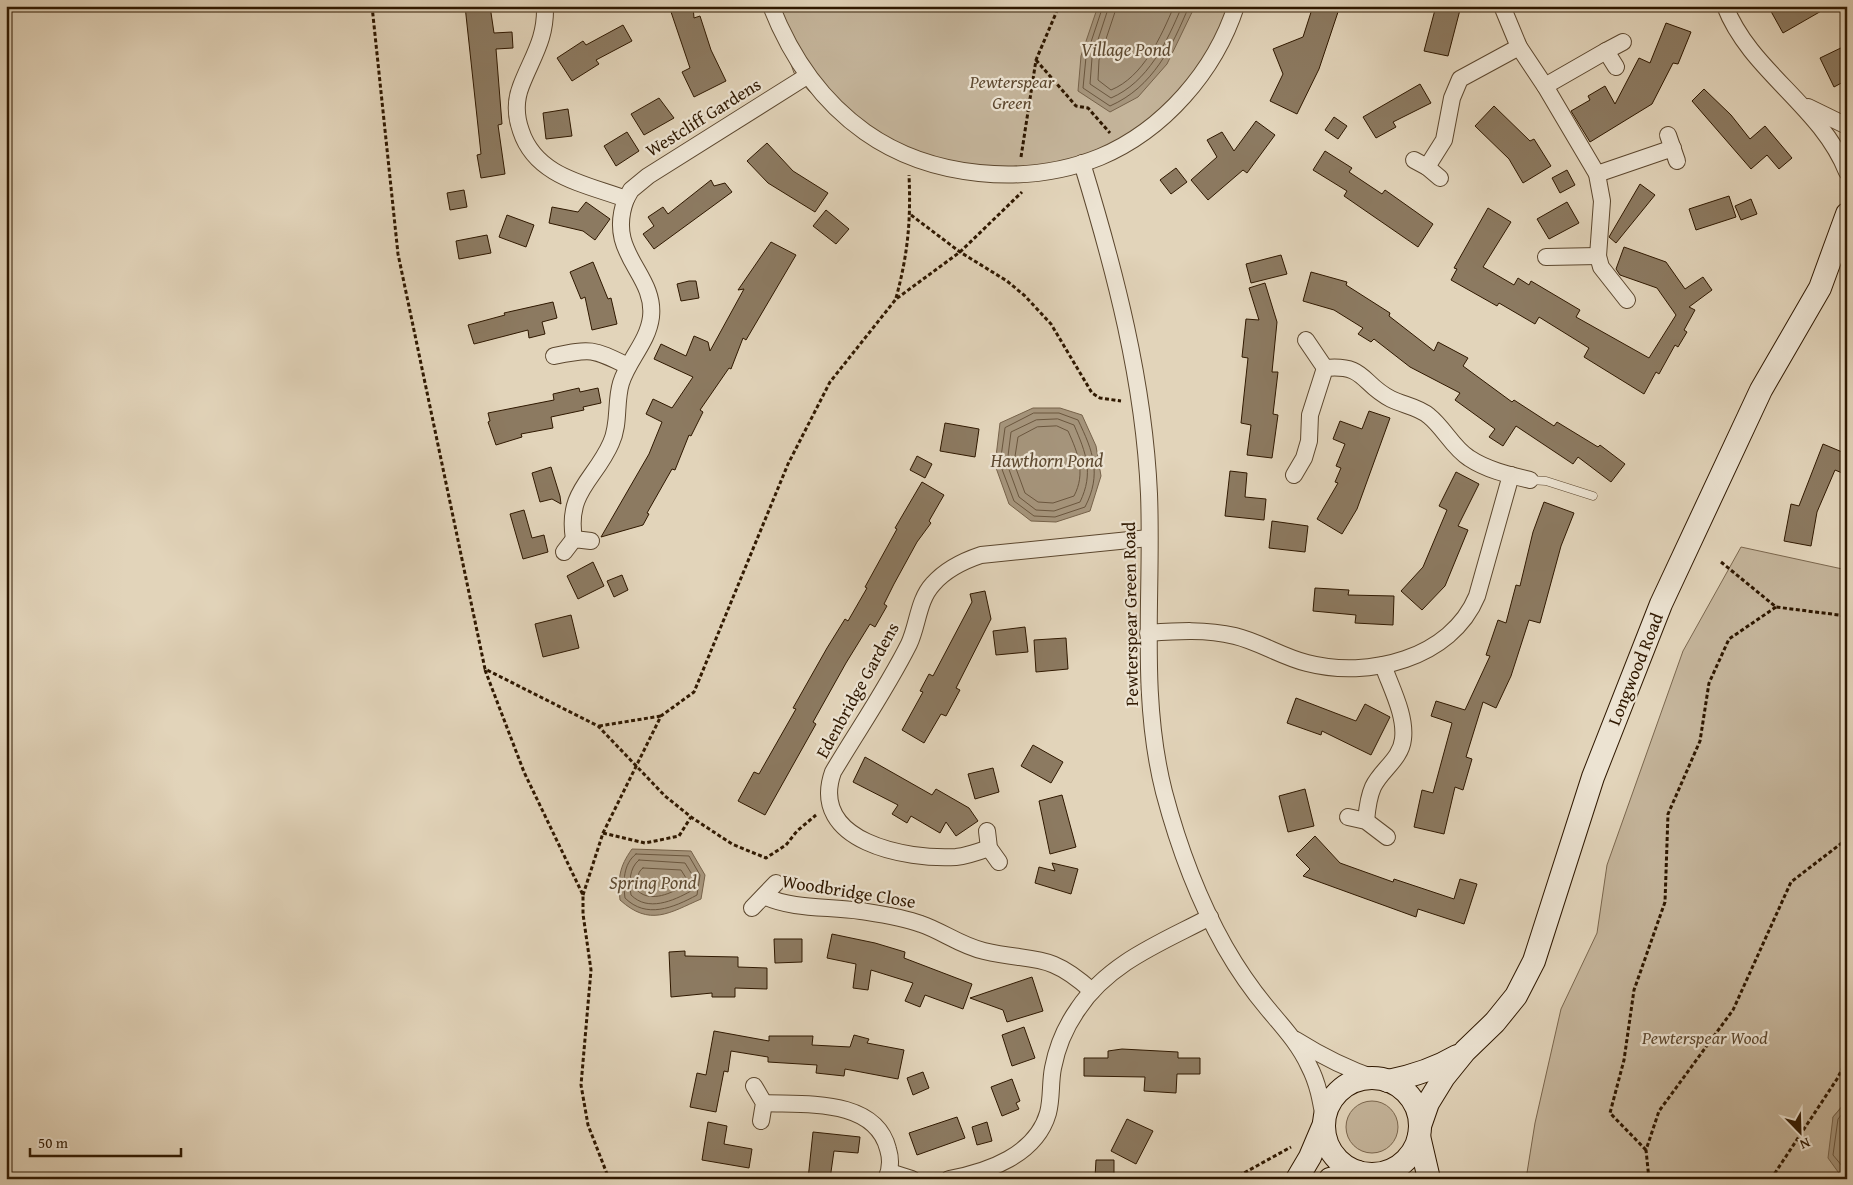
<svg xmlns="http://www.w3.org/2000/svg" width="1853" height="1185" viewBox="0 0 1853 1185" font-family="'Gentium Book Plus',serif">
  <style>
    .green { fill: #c4b49a; stroke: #7a664d }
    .water { fill: #a5947b; stroke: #76624a }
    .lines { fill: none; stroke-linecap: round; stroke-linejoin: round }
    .shore { stroke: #6a563e; stroke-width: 1 }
    .building { fill: #8c7a61; stroke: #2f1800 }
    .lane-casing { stroke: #5c472e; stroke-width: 9 }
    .street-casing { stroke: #5c472e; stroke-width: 18 }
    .secondary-casing { stroke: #2f1800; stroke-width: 24 }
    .path { stroke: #2f1800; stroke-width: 3; stroke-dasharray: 4 2.5; stroke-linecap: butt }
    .lane { stroke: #ece3d2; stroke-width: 8 }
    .street { stroke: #ece3d2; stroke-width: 16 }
    .secondary { stroke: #ece3d2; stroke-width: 22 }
    .labels { text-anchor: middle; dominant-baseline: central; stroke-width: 4.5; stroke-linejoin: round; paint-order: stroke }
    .park-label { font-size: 18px; font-style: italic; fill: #5c472e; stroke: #ece3d2 }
    .street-label { font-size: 18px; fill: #2f1800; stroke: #ece3d2 }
    .water-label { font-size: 19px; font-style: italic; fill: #5e4a31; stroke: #ece3d2 }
  </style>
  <rect width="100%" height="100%" fill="#e2d4ba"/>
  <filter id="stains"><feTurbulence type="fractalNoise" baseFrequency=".004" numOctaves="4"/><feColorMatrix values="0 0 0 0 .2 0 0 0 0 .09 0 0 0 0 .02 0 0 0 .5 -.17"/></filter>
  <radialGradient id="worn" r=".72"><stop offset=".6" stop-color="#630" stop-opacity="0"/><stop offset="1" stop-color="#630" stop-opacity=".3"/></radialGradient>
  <!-- green -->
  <g class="green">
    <polygon points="771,6 1231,6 1198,74 1137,134 1101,155 1014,177 868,141 809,91 794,73"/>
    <polygon points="1741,547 1847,570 1847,1100 1833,1117 1841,1176 1847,1179 1526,1179 1535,1123 1561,1009 1597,933 1607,865 1683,651"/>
    <circle cx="1372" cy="1127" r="26"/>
  </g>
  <!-- water -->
  <g class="water">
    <polygon points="1098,6 1195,6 1167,64 1138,97 1110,112 1078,91 1081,56"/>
    <polygon points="1033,408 1060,408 1082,415 1096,446 1101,476 1090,511 1056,522 1031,521 1009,504 995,465 1000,423"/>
    <path d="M632,849L691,851L705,875L701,899C669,913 650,927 620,900C618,878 619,867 632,849Z"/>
    <polygon points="1847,1101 1847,1177 1841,1176 1828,1158 1833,1117"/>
  </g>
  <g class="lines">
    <!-- shore -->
    <g class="shore">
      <path d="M1103,6L1086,57L1083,88L1110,106C1153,87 1172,47 1189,6"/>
      <path d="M1109,6L1092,58L1090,84L1111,98C1148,82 1167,42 1182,6"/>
      <path d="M1117,6L1099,60L1098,80L1111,90C1143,77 1161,37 1174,6"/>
      <path d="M1034,413H1059L1078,420C1093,451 1102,474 1085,507L1055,517L1034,516L1014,501L1000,464L1005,428Z"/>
      <path d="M1058,419L1074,425C1086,453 1094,473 1080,502L1054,511L1036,510L1019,497L1007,464L1011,432L1036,420Z"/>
      <path d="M1057,426L1068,431C1078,453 1086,473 1074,496L1053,503L1038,502L1025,493L1014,463L1018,437L1037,427Z"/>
      <path d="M636,854L689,856L700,875L697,895C673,908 646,919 625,898C623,882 623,864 636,854Z"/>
      <path d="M639,860L685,863L693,876L691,891C673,901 648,912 631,895C629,883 629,868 639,860Z"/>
      <path d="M643,868L681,870L686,878L685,885C672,893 651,903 638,891C637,884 636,872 643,868Z"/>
      <polyline points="1847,1108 1838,1119 1833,1155 1847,1172"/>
    </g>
  </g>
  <!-- building -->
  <g class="building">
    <polygon points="465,6 490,6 494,33 512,32 513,48 496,49 502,124 498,125 505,174 481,178 477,155 481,154"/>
    <polygon points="669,6 693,6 694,18 700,16 711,50 726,81 694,97 682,72 690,68"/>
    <polygon points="1313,6 1340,6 1319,69 1297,114 1270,101 1283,74 1273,49 1303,37"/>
    <polygon points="1436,6 1461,6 1448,56 1424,51"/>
    <polygon points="1768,6 1830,6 1783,33"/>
    <polygon points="1666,23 1691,32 1678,64 1673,63 1652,104 1590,142 1571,111 1590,100 1588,96 1605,86 1615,104 1639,58 1650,63"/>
    <polygon points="623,25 632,41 596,60 599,64 572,81 557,58 583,41 586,45"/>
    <polygon points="1847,45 1847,80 1834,87 1820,58"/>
    <polygon points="1420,84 1431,103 1393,122 1396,127 1376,138 1363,117"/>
    <polygon points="1704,89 1731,115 1750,139 1765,126 1792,158 1779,169 1767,155 1751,169 1692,101"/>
    <polygon points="659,98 674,118 644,135 631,114"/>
    <polygon points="1494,106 1530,141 1534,139 1551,166 1523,183 1509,159 1475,126"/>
    <polygon points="568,109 572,136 546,139 543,113"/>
    <polygon points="1334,117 1347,126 1338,139 1325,130"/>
    <polygon points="1256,121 1275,135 1247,173 1243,170 1208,200 1191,180 1217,157 1207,140 1222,132 1234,151"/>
    <polygon points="627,132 639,151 616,166 604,146"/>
    <polygon points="767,143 793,171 828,193 815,212 768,183 747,161"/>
    <polygon points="1325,151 1352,168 1349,172 1382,194 1385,190 1433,224 1418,247 1344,196 1347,191 1313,170"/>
    <polygon points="1176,168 1187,182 1171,194 1160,180"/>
    <polygon points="1567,170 1575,185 1560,193 1552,178"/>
    <polygon points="711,180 714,186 725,183 732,192 654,249 643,234 654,226 648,217 663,207 668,214"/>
    <polygon points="1640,184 1655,195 1616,243 1609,237"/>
    <polygon points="464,190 467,207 450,210 447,193"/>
    <polygon points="1729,196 1736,217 1696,230 1689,209"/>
    <polygon points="1751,199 1757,214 1741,220 1735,206"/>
    <polygon points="586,202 610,219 595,240 583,231 549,223 552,207 578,212"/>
    <polygon points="1567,202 1579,223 1549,239 1537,219"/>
    <polygon points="1488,208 1511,222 1483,267 1514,285 1518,278 1529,285 1531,281 1580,310 1576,317 1649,358 1676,315 1657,288 1620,275 1616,269 1624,247 1666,262 1685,289 1703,277 1712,290 1689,307 1695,310 1684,330 1687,332 1678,347 1675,345 1659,374 1656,372 1644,394 1584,357 1589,348 1539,317 1535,324 1499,303 1497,306 1451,280 1457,269 1454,268"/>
    <polygon points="826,210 849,229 836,244 813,226"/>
    <polygon points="507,215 534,225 526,247 499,237"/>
    <polygon points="487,235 491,253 459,259 456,241"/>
    <polygon points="771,242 796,255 746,340 743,338 731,369 729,368 700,410 703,412 691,436 689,435 675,470 672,469 647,513 649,514 643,525 601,537 649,454 662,422 646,414 653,399 672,408 693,377 654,359 661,344 686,356 694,336 708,342 710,351 744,289 738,290"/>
    <polygon points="1281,255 1287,274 1251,283 1246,264"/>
    <polygon points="593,262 608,299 611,298 617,324 592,330 585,297 581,299 570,272"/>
    <polygon points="1311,272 1347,282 1346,285 1390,313 1389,316 1434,351 1438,342 1468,358 1463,366 1512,402 1514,400 1554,426 1557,422 1598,447 1600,445 1625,464 1611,482 1578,457 1573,464 1516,426 1503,446 1489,437 1495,429 1455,400 1460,393 1410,367 1374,339 1371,342 1358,334 1363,328 1334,310 1303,301"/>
    <polygon points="689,281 696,281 699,298 681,301 677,284"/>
    <polygon points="1265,283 1277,322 1272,372 1278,372 1273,414 1278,415 1272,458 1247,455 1251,425 1241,423 1248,358 1242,357 1246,319 1259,320 1249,288"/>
    <polygon points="553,302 557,318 542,322 545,334 529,338 528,330 474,344 468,325 505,315 504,313"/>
    <polygon points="579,388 580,392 598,388 601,403 583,407 584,410 551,417 553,428 521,434 522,437 496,445 488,422 490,421 488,413 554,400 553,394"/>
    <polygon points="1369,411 1390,418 1357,509 1342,534 1317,519 1338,483 1335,482 1341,468 1336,466 1345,444 1333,439 1340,421 1362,429"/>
    <polygon points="945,423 979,429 975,457 940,451"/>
    <polygon points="1823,444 1847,454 1847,475 1835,470 1817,512 1811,546 1784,541 1791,504 1799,506"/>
    <polygon points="917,456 932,464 925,478 910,470"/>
    <polygon points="551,467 560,496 561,504 552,499 540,502 532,473"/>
    <polygon points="1230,471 1247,473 1245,497 1266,499 1264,520 1225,516"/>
    <polygon points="1456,472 1479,484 1458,526 1468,530 1445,586 1422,610 1401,591 1423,567 1447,510 1439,506"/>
    <polygon points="922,482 944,495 929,521 931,523 917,542 894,584 884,604 887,606 875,627 870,624 846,663 813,722 816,724 765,815 738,801 754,772 759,774 796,709 793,708 827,648 845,619 848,621 867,588 865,587 897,529 895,528"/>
    <polygon points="1544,502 1574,513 1561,546 1540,623 1529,620 1511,676 1496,708 1483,702 1466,757 1472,759 1463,790 1455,787 1444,834 1414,827 1422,790 1433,793 1452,723 1431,716 1436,701 1465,710 1490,656 1486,655 1498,620 1506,623 1516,585 1520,586 1533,532"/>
    <polygon points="524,510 532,538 544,535 548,552 523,559 510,514"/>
    <polygon points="1272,521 1308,526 1305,552 1269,548"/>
    <polygon points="593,562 604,586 578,599 567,576"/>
    <polygon points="622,575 628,590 614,597 607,581"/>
    <polygon points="1315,588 1349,590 1348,595 1394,596 1393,625 1355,623 1356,615 1313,611"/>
    <polygon points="985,591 991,619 956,688 960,690 946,716 941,714 924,743 902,730 923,692 920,691 929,674 933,676 972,602 970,594"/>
    <polygon points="571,615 579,648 543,657 535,624"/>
    <polygon points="1025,627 1028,652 996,655 993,631"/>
    <polygon points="1066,638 1068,669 1036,672 1034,640"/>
    <polygon points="1296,698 1356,721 1365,704 1390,717 1371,755 1322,731 1321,735 1287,723"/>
    <polygon points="1033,745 1063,762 1051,783 1021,766"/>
    <polygon points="865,757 932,795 936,789 969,808 978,821 956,836 946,822 940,833 911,816 907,823 892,814 898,805 853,782"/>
    <polygon points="993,768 999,792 975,799 968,774"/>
    <polygon points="1305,789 1314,826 1288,832 1279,796"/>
    <polygon points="1062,795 1076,847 1050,854 1039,801"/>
    <polygon points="1315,836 1340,863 1393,882 1394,879 1454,899 1460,879 1477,884 1464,924 1418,909 1416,917 1303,876 1310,869 1296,855"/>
    <polygon points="1052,863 1078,869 1071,894 1035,883 1039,867 1055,871"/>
    <polygon points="832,934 875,943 905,952 904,958 972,984 963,1009 925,995 920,1007 905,1001 913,983 871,970 868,990 853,988 856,964 827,958"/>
    <polygon points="774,939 802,939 802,962 775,963"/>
    <polygon points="685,951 685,956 738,957 738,967 767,968 767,989 735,988 735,997 712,997 712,993 671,997 669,952"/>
    <polygon points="1032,977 1043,1011 1007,1022 1003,1010 970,998"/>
    <polygon points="1024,1027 1035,1058 1012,1066 1002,1035"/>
    <polygon points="714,1031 769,1041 769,1036 813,1036 812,1045 850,1047 854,1035 869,1039 867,1043 904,1050 898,1079 845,1069 844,1076 816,1073 817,1065 768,1062 768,1057 731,1051 728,1072 724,1071 716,1112 690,1107 697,1073 706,1075"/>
    <polygon points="1122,1049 1178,1052 1178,1058 1200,1058 1200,1074 1177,1074 1176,1093 1144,1091 1145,1077 1084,1076 1084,1058 1108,1058 1108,1051"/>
    <polygon points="923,1072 929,1088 913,1095 907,1078"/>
    <polygon points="1012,1079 1020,1101 1016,1103 1019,1109 1002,1116 991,1087"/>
    <polygon points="957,1117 965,1138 917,1155 909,1133"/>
    <polygon points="1127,1119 1153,1131 1136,1164 1111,1151"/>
    <polygon points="708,1122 727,1126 724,1144 752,1149 749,1168 702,1160"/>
    <polygon points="987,1122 992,1141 977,1145 972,1127"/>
    <polygon points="813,1132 860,1137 858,1153 834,1151 830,1179 808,1179"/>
    <polygon points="1096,1160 1114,1160 1114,1177 1095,1177"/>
  </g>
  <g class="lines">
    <!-- lane casing -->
    <g class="lane-casing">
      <polyline id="lane" points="1530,480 1546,481 1593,496"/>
    </g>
    <!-- street casing -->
    <g class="street-casing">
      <g id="street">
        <path d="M545,6C546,40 532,57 521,86C515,101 516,117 521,131C536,177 586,184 626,199L631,190L648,176L807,76"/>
        <path d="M771,6C791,57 820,100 865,132C930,178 1026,187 1100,157C1164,130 1215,71 1236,6"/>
        <polyline points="1502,6 1519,47 1545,86 1597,174 1602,201 1598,256 1601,267 1627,300"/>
        <path d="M1725,6C1750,71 1821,106 1847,172"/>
        <polyline points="1616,67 1606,51 1623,42"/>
        <polyline points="1545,86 1606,51"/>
        <polyline points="1808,107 1847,126"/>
        <polyline points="1668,135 1677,161"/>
        <polyline points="1414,160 1427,167 1440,178"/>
        <path d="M1082,163C1115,271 1144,381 1149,494C1153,594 1139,694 1164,792C1178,845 1198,899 1225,947C1237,968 1252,990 1268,1009C1283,1027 1299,1044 1309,1066C1318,1083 1321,1101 1324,1119"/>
        <polyline points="1427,167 1444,140 1452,98 1460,79 1519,47"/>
        <polyline points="1597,174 1673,148"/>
        <polyline points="1546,257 1598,256"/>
        <polyline points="1306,340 1325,368"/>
        <path d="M554,356C592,348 593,349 628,366"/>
        <path d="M1294,475L1304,458L1309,441L1310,415L1325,368C1366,364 1361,384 1391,399C1403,405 1419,407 1429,416C1444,428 1453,448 1469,458C1487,470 1509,475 1530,480"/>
        <path d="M574,539C566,491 595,480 611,443C620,424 615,403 621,383C628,360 648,342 651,317C656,273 605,254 626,199"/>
        <polyline points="564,552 574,539 591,541"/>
        <path d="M1148,633C1177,631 1206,629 1235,636C1260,642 1282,657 1307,663C1368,679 1451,659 1477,596L1511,475"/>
        <polyline points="1348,817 1366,821 1387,837"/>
        <path d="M1366,821C1367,810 1368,798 1373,787C1381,770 1401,759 1403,739C1406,715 1391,688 1383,665"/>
        <polyline points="987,831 989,848 999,862"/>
        <path d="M989,848C978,852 967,856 956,857C907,860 808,842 833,772C858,730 887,688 909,644C918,625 918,600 933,584C946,569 963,561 981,555L1149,538"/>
        <path d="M764,896C794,910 828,906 861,911C880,914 902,917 921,924C942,931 961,946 984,951C1035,963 1048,951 1092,991"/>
        <polyline points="752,908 776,883"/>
        <path d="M1296,1040C1323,1057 1347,1069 1377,1079"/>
        <polyline points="754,1086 764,1103 761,1121"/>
        <path d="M764,1103C805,1105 875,1098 888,1149C891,1159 891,1169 886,1179"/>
        <polyline points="890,1172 912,1179"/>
        <path d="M949,1179C988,1172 1036,1155 1048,1113C1052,1098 1050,1083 1053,1068C1057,1047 1066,1026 1078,1009C1109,962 1163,942 1210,917"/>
      </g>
    </g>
    <!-- secondary casing -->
    <g class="secondary-casing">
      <g id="secondary">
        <circle cx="1372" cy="1126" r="48"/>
        <path d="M1388,1081C1413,1076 1435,1069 1457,1056"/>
        <polyline points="1420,1126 1428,1103 1444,1077 1465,1051 1495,1022 1516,996 1534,961 1593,777 1661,604 1761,390 1820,288 1847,214"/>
        <polyline points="1419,1136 1429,1179"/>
        <polyline points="1297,1179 1310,1157 1324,1124"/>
        <polyline points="1330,1179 1358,1172"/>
      </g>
    </g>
    <!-- path -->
    <g class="path">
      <polyline points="372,6 398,254 485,669 598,726 665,796 691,817 732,844 766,858 786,845 797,831 816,815"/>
      <polyline points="1036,60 1076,106 1088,108 1110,133"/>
      <polyline points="1021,157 1036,60 1059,6"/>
      <polyline points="911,215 960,252 1007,281 1025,296 1051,324 1092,393 1100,398 1121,401"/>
      <path d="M896,298C908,254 911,220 909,175"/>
      <polyline points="1721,562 1776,607 1847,616"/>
      <polyline points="485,670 524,772 583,895 583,914 591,970 581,1085 588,1125 609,1179"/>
      <polyline points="599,726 661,716"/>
      <polyline points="603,833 645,843 679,836 691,817"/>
      <polyline points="583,895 603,833 661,716 694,692 788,464 830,382 896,299 960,252 1022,192"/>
      <polyline points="1646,1150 1610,1113 1624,1060 1634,990 1665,902 1668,814 1700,741 1709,683 1729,639 1776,607"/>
      <polyline points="1233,1179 1291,1147"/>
      <polyline points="1649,1179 1646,1150 1659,1111 1733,1010 1791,882 1847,839"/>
      <polyline points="1771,1179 1837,1079 1847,1060"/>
    </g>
    <!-- lane -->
    <use href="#lane" class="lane"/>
    <!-- street -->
    <use href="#street" class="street"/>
    <!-- secondary -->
    <use href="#secondary" class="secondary"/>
  </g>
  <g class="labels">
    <!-- park labels -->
    <g class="park-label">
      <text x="1012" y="81">Pewterspear<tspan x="1012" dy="21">Green</tspan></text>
      <text x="1705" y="1037">Pewterspear Wood</text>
    </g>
    <!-- street labels -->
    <g class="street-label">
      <text transform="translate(703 117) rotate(-32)">Westcliff Gardens</text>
      <text transform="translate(1130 614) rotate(-91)">Pewterspear Green Road</text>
      <text transform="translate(1635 669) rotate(-68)">Longwood Road</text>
      <text transform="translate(857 690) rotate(-61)">Edenbridge Gardens</text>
      <text transform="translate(849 891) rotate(9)">Woodbridge Close</text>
    </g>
    <!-- water labels -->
    <g class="water-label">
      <text x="1126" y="49">Village Pond</text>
      <text x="1047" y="460">Hawthorn Pond</text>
      <text x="653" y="882">Spring Pond</text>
    </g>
  </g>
  <!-- margin -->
  <rect width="1853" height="1185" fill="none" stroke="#e2d4ba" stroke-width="25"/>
  <rect x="8" y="8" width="1838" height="1170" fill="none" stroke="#2f1800" stroke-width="2.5"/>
  <rect x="12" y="12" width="1828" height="1160" fill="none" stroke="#2f1800"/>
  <!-- north arrow -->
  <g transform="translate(1800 1132) rotate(157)" stroke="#ece3d2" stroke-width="4" paint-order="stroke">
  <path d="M0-4L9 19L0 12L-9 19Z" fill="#2f1800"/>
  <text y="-8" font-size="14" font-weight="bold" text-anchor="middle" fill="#2f1800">N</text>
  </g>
  <!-- scale -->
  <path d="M30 1148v8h151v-8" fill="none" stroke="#2f1800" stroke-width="2.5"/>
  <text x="38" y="1148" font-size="15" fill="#2f1800" stroke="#ece3d2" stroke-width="4" paint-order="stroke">50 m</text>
  <rect width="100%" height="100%" filter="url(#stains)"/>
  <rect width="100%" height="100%" fill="url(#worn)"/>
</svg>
